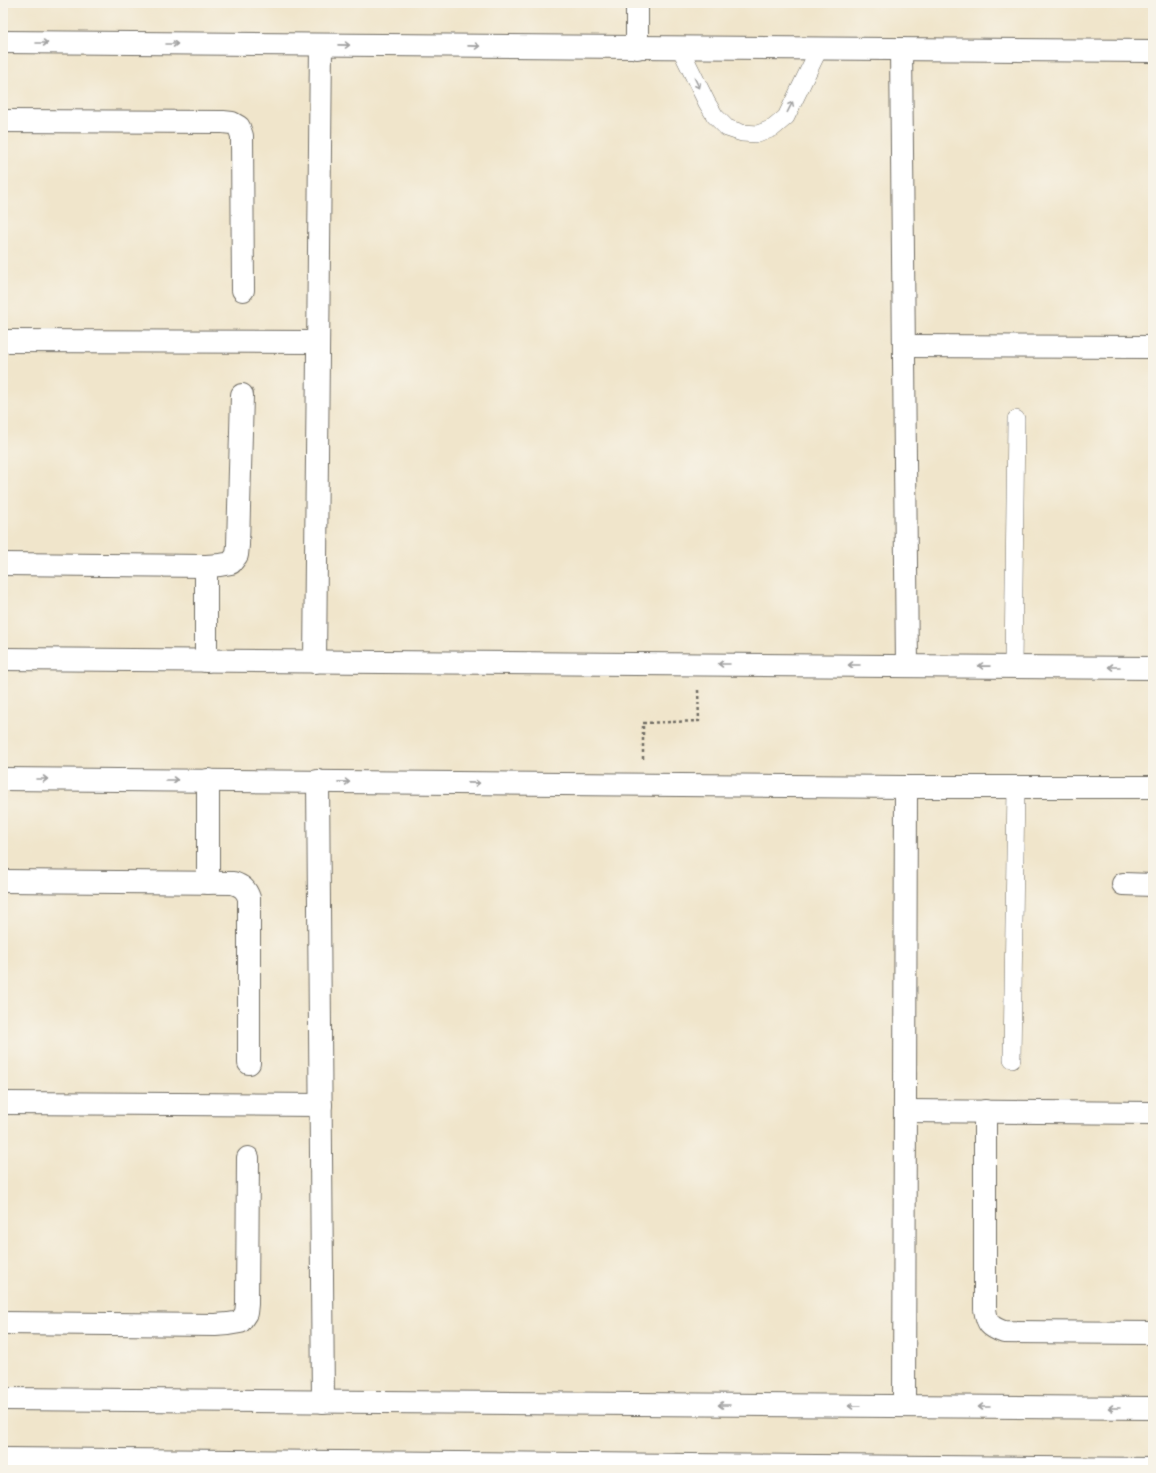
<svg xmlns="http://www.w3.org/2000/svg" width="1156" height="1473" viewBox="0 0 1156 1473" font-family="'IM FELL French Canon',serif">
  <style>
    .lines { fill: none; stroke-linecap: round; stroke-linejoin: round }
    .lane-casing { stroke: #706c63; stroke-width: 18 }
    .street-casing { stroke: #706c63; stroke-width: 24 }
    .path { stroke: #706c63; stroke-width: 2.5; stroke-dasharray: 3 3; stroke-linecap: butt }
    .lane { stroke: #fff; stroke-width: 17 }
    .street { stroke: #fff; stroke-width: 22 }
    .oneway { stroke: #a0a0a0 }
  </style>
  <rect width="100%" height="100%" fill="#f7f3e8"/>
  <filter id="ink" filterUnits="userSpaceOnUse"><feTurbulence type="fractalNoise" baseFrequency=".025" numOctaves="2"/><feDisplacementMap in="SourceGraphic" scale="8" xChannelSelector="R" yChannelSelector="G"/><feConvolveMatrix kernelMatrix="1 2 1 2 8 2 1 2 1" color-interpolation-filters="sRGB"/></filter>
  <filter id="wash" filterUnits="userSpaceOnUse"><feTurbulence type="fractalNoise" baseFrequency=".012" numOctaves="4" result="noise"/><feDisplacementMap in="SourceGraphic" scale="16" xChannelSelector="R" yChannelSelector="G"/><feGaussianBlur stdDeviation="0.9" result="paint"/><feColorMatrix in="noise" values="0 0 0 0 0 0 0 0 0 0 0 0 0 0 0 0 0 1.4 0 .05"/><feComposite in="paint" operator="in"/></filter>
  <g filter="url(#wash)">
    <rect width="100%" height="100%" fill="#f0e5cb"/>
  </g>
  <g filter="url(#ink)">
    <g class="lines">
      <!-- lane casing -->
      <g class="lane-casing">
        <g id="lane">
          <polyline points="680,48 707,103 715,116 727,128 742,133 758,134 773,128 786,117 819,49"/>
          <polyline points="1013,667 1016,419"/>
          <polyline points="1012,1059 1016,787"/>
        </g>
      </g>
      <!-- street casing -->
      <g class="street-casing">
        <g id="street">
          <polyline points="637,3 637,48"/>
          <polyline points="3,42 1153,51"/>
          <polyline points="901,49 907,666"/>
          <polyline points="3,121 223,122 232,123 239,127 242,136 243,290"/>
          <polyline points="3,341 318,342"/>
          <polyline points="904,346 1153,347"/>
          <polyline points="3,564 206,566 220,565 231,563 237,555 238,545 242,395"/>
          <polyline points="206,566 206,661"/>
          <polyline points="3,659 1153,668"/>
          <polyline points="315,662 321,45"/>
          <polyline points="3,779 906,787 1153,787"/>
          <polyline points="318,781 323,1402"/>
          <path d="M3,881L233,883C242,886 246,889 249,898V1063"/>
          <polyline points="208,883 208,780"/>
          <polyline points="1123,884 1153,885"/>
          <polyline points="3,1103 321,1105"/>
          <polyline points="905,1111 1153,1113"/>
          <path d="M985,1111V1309C987,1324 990,1327 1004,1332L1153,1333"/>
          <polyline points="3,1323 215,1325 228,1324 240,1322 246,1313 247,1304 248,1158"/>
          <polyline points="3,1399 1153,1408"/>
          <polyline points="904,1406 906,787"/>
          <polyline points="3,1459 1153,1469"/>
        </g>
      </g>
      <!-- path -->
      <polyline class="path" points="643,759 643,723 699,721 698,690"/>
      <!-- lane -->
      <use href="#lane" class="lane"/>
      <!-- street -->
      <use href="#street" class="street"/>
    </g>
    <!-- one-way arrows -->
    <defs><path id="oneway-shaft" d="M-6 0H5M1.5-3L5.5 0L1.5 3" fill="none" stroke-width="1.6" stroke-linecap="round" stroke-linejoin="round"/></defs>
    <g class="oneway">
      <use href="#oneway-shaft" transform="translate(42 43)"/>
      <use href="#oneway-shaft" transform="translate(172 44)"/>
      <use href="#oneway-shaft" transform="translate(344 45) rotate(1)"/>
      <use href="#oneway-shaft" transform="translate(474 46) rotate(1)"/>
      <use href="#oneway-shaft" transform="translate(697 83) rotate(64)"/>
      <use href="#oneway-shaft" transform="translate(790 107) rotate(-63)"/>
      <use href="#oneway-shaft" transform="translate(724 664) rotate(-180)"/>
      <use href="#oneway-shaft" transform="translate(854 665) rotate(-180)"/>
      <use href="#oneway-shaft" transform="translate(984 666) rotate(-179)"/>
      <use href="#oneway-shaft" transform="translate(1114 667) rotate(-180)"/>
      <use href="#oneway-shaft" transform="translate(42 779)"/>
      <use href="#oneway-shaft" transform="translate(172 780)"/>
      <use href="#oneway-shaft" transform="translate(344 782) rotate(1)"/>
      <use href="#oneway-shaft" transform="translate(474 783) rotate(1)"/>
      <use href="#oneway-shaft" transform="translate(724 1405) rotate(-180)"/>
      <use href="#oneway-shaft" transform="translate(854 1406) rotate(-180)"/>
      <use href="#oneway-shaft" transform="translate(984 1407) rotate(-180)"/>
      <use href="#oneway-shaft" transform="translate(1114 1408) rotate(-180)"/>
    </g>
  </g>
  <!-- margin -->
  <rect width="1156" height="1473" fill="none" stroke="#f7f3e8" stroke-width="16"/>
</svg>
